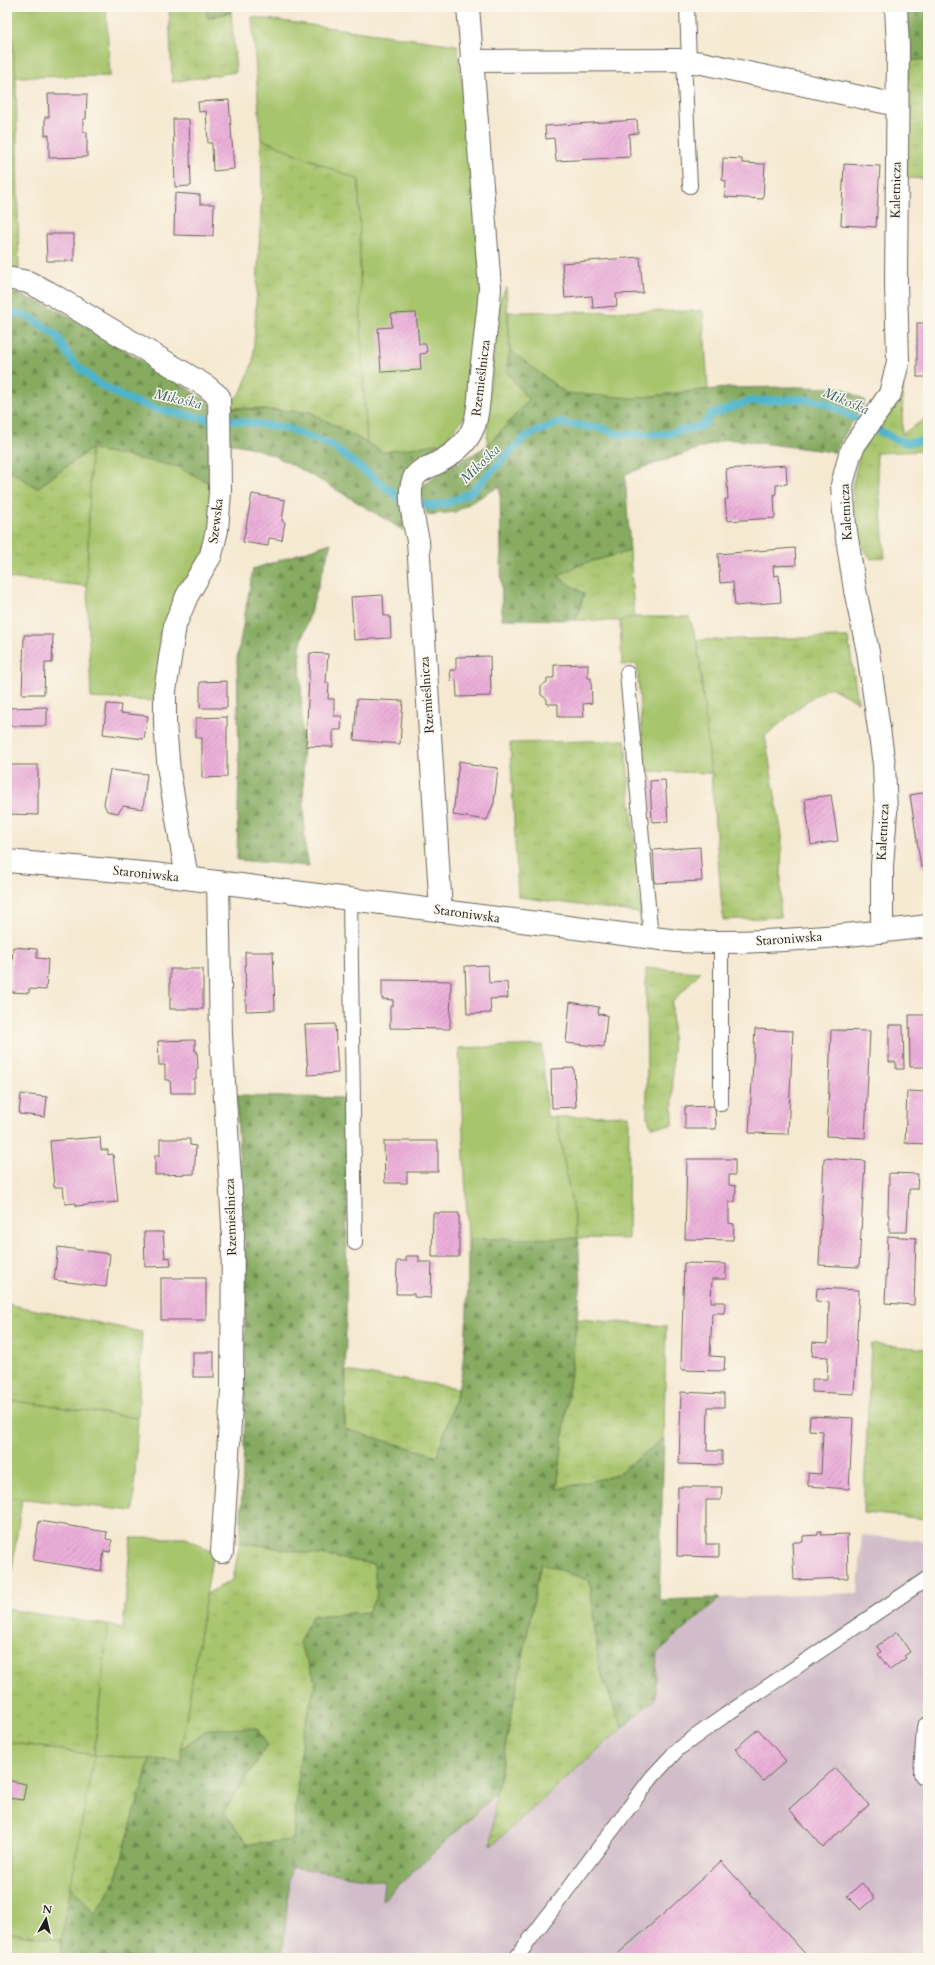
<svg xmlns="http://www.w3.org/2000/svg" width="935" height="1965" viewBox="0 0 935 1965" font-family="Cardo,serif">
  <style>
    .industrial { fill: #d1bdc9 }
    .grass { fill: url(#grass-tufts); stroke: #627044 }
    .forest { fill: url(#forest-firs); stroke: #50633e }
    .garden { fill: #a7c56d; stroke: #627044 }
    .lines { fill: none; stroke-linecap: round; stroke-linejoin: round }
    .stream { stroke: #4cb4ca; stroke-width: 8 }
    .building { fill: url(#building-hatch) }
    .service-casing { stroke: #68645b; stroke-width: 16 }
    .minor-casing { stroke: #68645b; stroke-width: 24 }
    .tertiary-casing { stroke: #68645b; stroke-width: 24 }
    .service { stroke: #fff; stroke-width: 14 }
    .minor { stroke: #fff; stroke-width: 22 }
    .tertiary { stroke: #fff; stroke-width: 22 }
    .labels { text-anchor: middle; dominant-baseline: central; stroke-width: 3; stroke-linejoin: round; paint-order: stroke }
    .street-label { font-size: 13px; fill: #1c1c1c; stroke: #fbf7ec }
    .water-label { font-size: 14px; font-style: italic; fill: #32606a; stroke: #fbf7ec }
  </style>
  <defs>
    <pattern id="grass-tufts" width="24" height="20" patternUnits="userSpaceOnUse"><rect width="24" height="20" fill="#a7c56d"/><path d="M3 7l-1-3M5 7V3M7 7l1-3M15 17l-1-3M17 17v-4M19 17l1-3" fill="none" stroke="#8fa95e"/></pattern>
    <pattern id="forest-firs" width="22" height="20" patternUnits="userSpaceOnUse"><rect width="22" height="20" fill="#85aa60"/><path d="M5 1l3.5 6h-7zM16 11l3.5 6h-7z" fill="#6c8a4e"/></pattern>
    <pattern id="building-hatch" width="6" height="6" patternUnits="userSpaceOnUse"><rect width="6" height="6" fill="#ebaed9"/><path d="M-1 1l2-2M0 6l6-6M5 7l2-2" fill="none" stroke="#c995ba"/></pattern>
  </defs>
  <rect width="100%" height="100%" fill="#fbf7ec"/>
  <filter id="ink" filterUnits="userSpaceOnUse"><feTurbulence type="fractalNoise" baseFrequency=".025" numOctaves="2"/><feDisplacementMap in="SourceGraphic" scale="8" xChannelSelector="R" yChannelSelector="G"/><feConvolveMatrix kernelMatrix="1 2 1 2 8 2 1 2 1" color-interpolation-filters="sRGB"/></filter>
  <filter id="wash" filterUnits="userSpaceOnUse"><feTurbulence type="fractalNoise" baseFrequency=".012" numOctaves="4" result="noise"/><feDisplacementMap in="SourceGraphic" scale="16" xChannelSelector="R" yChannelSelector="G"/><feGaussianBlur stdDeviation="0.9" result="paint"/><feColorMatrix in="noise" values="0 0 0 0 0 0 0 0 0 0 0 0 0 0 0 0 0 1.4 0 .05"/><feComposite in="paint" operator="in"/></filter>
  <g filter="url(#wash)">
    <rect width="100%" height="100%" fill="#f5e9d1"/>
    <!-- industrial -->
    <polygon class="industrial" points="862,1535 928,1541 928,1598 922,1751 928,1752 928,1958 282,1958 291,1867 384,1881 382,1900 496,1794 491,1846 655,1699 657,1653 720,1598 858,1593"/>
    <!-- grass -->
    <g class="grass">
      <polygon points="7,7 9,7 16,77 19,270 7,266"/>
      <polygon points="169,7 206,7 209,18 231,12 236,72 172,82"/>
      <polygon points="928,59 928,179 906,178 908,61"/>
      <polygon points="261,139 359,180 361,340 367,443 310,412 226,407 241,392 253,362 262,193"/>
      <polygon points="506,288 510,350 506,371 529,400 487,446 489,396 500,300"/>
      <polygon points="903,387 902,434 928,417 928,451 876,453 885,558 871,559 859,542 854,514 852,488 861,448"/>
      <polygon points="91,449 87,586 7,578 7,468 37,488"/>
      <polygon points="630,551 634,617 620,621 576,620 584,594 558,576 581,564"/>
      <polygon points="848,637 858,702 830,687 807,701 765,736 782,836 780,917 723,920 711,773 697,640"/>
      <polygon points="625,740 641,913 518,897 510,743"/>
      <polygon points="646,968 700,972 672,1003 673,1125 651,1127 647,1114"/>
      <polygon points="629,1115 628,1239 578,1238 556,1117"/>
      <polygon points="7,1304 142,1332 138,1418 7,1400"/>
      <polygon points="577,1319 666,1326 664,1438 617,1475 557,1490"/>
      <polygon points="871,1344 928,1349 928,1519 863,1513"/>
      <polygon points="346,1371 458,1388 437,1456 345,1429"/>
      <polygon points="7,1497 22,1499 7,1604"/>
      <polygon points="240,1542 374,1564 377,1595 368,1612 312,1616 299,1643 316,1681 302,1738 293,1840 248,1844 224,1812 267,1746 208,1729 181,1749 206,1594 233,1580"/>
      <polygon points="541,1563 590,1581 599,1668 622,1728 491,1846 496,1794"/>
      <polygon points="7,1609 108,1625 94,1755 150,1759 115,1882 95,1914 70,1885 93,1755 7,1742"/>
      <polygon points="7,1932 61,1940 60,1958 7,1958"/>
    </g>
    <!-- forest -->
    <g class="forest">
      <polygon points="206,7 231,7 231,12 208,18"/>
      <polygon points="906,7 928,7 928,59 908,61"/>
      <polygon points="7,290 59,310 211,403 213,485 178,467 91,449 37,488 7,468"/>
      <polygon points="510,350 566,393 634,398 724,388 796,387 843,388 865,401 834,452 727,439 625,474 630,551 581,564 558,576 584,594 576,620 502,619 500,486 455,512 427,515 420,489 429,480 487,446 529,400 506,371"/>
      <path d="M226,408L310,412L383,452L443,443L404,476V531C376,513 347,496 318,479C289,463 262,447 228,443Z"/>
      <polygon points="331,543 300,647 305,846 309,866 237,860 239,762 237,659 253,569"/>
      <path d="M236,1096L348,1098L345,1429L437,1456C446,1425 460,1393 463,1361C468,1321 468,1280 468,1239L578,1238L581,1283L557,1489L617,1475L664,1438L659,1600L720,1598L657,1653L655,1699L622,1728L599,1668L590,1581L541,1563L496,1794L382,1901L384,1881L291,1867L282,1958H60L61,1940L70,1885L95,1914L115,1882L150,1759L181,1761V1749L208,1729L257,1728L267,1746L224,1812L248,1844L293,1840L302,1738L316,1681L299,1643L312,1616L368,1612L377,1595L374,1564L240,1542L245,1416V1253Z"/>
    </g>
    <!-- garden -->
    <g class="garden">
      <polygon points="9,7 106,7 110,76 16,77"/>
      <polygon points="252,17 457,45 465,103 482,299 469,412 443,443 383,452 367,443 361,340 359,180 261,139"/>
      <polygon points="703,311 708,389 634,398 566,393 510,350 508,312"/>
      <polygon points="91,449 178,467 213,485 213,536 176,604 161,642 157,701 91,698 87,586"/>
      <polygon points="634,617 689,617 697,640 711,773 645,771 637,664 622,665 620,621"/>
      <polygon points="542,1045 547,1117 556,1117 578,1238 468,1239 459,1048"/>
      <polygon points="7,1400 138,1418 133,1511 7,1497"/>
      <polygon points="131,1538 186,1538 213,1552 181,1749 181,1761 94,1755 61,1940 7,1932 7,1742 94,1755 108,1625 123,1628"/>
    </g>
    <g class="lines">
      <!-- stream -->
      <polyline class="stream" points="7,311 30,317 57,336 72,361 96,382 125,398 156,409 207,419 230,420 286,428 331,445 401,499 432,506 451,502 471,492 526,436 558,423 602,428 619,435 667,434 704,425 710,415 750,401 803,399 826,403 893,438 906,443 928,440"/>
    </g>
    <g id="blocks">
      <!-- building -->
      <g class="building">
        <polygon points="48,94 87,94 86,119 83,119 83,132 87,132 87,157 49,158 49,135 45,135 45,117 49,117"/>
        <polygon points="229,100 234,169 213,171 212,143 208,143 206,111 199,112 198,102"/>
        <polygon points="173,119 189,119 191,186 175,187"/>
        <polygon points="637,120 638,133 629,134 630,157 556,161 554,138 546,139 545,126"/>
        <polygon points="723,158 742,159 742,163 765,164 763,199 725,197 726,181 722,180"/>
        <polygon points="844,164 880,166 876,227 841,225"/>
        <polygon points="175,193 200,195 200,204 214,204 213,236 174,235"/>
        <polygon points="46,234 74,234 74,261 47,261"/>
        <polygon points="640,257 643,293 616,294 617,306 593,308 592,296 565,298 562,263"/>
        <polygon points="416,313 419,344 426,344 427,353 420,354 421,370 381,372 378,328 392,327 391,314"/>
        <rect x="917" y="323" width="11" height="54"/>
        <polygon points="786,465 787,484 776,485 776,494 774,494 775,518 727,521 725,499 728,499 726,469"/>
        <polygon points="252,494 285,500 282,521 285,522 282,540 269,538 268,546 243,542"/>
        <polygon points="795,548 796,565 773,566 774,576 779,575 781,602 735,606 733,582 720,583 718,554"/>
        <polygon points="383,595 384,616 390,616 391,638 354,640 351,597"/>
        <polygon points="24,635 53,635 52,663 45,663 44,694 22,694"/>
        <polygon points="310,653 328,654 326,683 329,683 328,699 334,699 334,716 342,716 341,730 333,730 333,747 306,746"/>
        <polygon points="490,656 491,696 457,697 456,680 451,681 450,670 456,670 456,657"/>
        <polygon points="588,664 588,678 591,678 592,703 583,704 584,717 558,717 558,704 547,704 547,699 541,695 541,686 547,682 547,678 554,678 554,665"/>
        <polygon points="227,681 227,708 200,708 200,682"/>
        <polygon points="357,699 403,701 400,744 354,740"/>
        <polygon points="107,704 121,705 120,713 148,716 144,739 103,734"/>
        <polygon points="47,707 47,726 7,726 7,708"/>
        <polygon points="227,717 227,777 202,778 202,738 196,738 196,718"/>
        <polygon points="459,761 471,763 470,765 498,768 494,803 487,820 453,815"/>
        <polygon points="9,765 38,765 38,815 8,814"/>
        <polygon points="110,770 147,774 143,809 123,806 118,813 107,811 104,804"/>
        <polygon points="665,780 668,821 652,822 650,781"/>
        <polygon points="928,792 928,866 921,867 910,795"/>
        <polygon points="831,795 838,841 811,845 805,799"/>
        <polygon points="700,847 702,881 655,883 653,850"/>
        <polygon points="13,947 37,949 37,958 48,959 46,990 29,989 29,993 10,992"/>
        <polygon points="245,952 273,952 275,1010 246,1011"/>
        <polygon points="488,965 489,983 507,982 508,998 490,999 491,1013 467,1014 465,966"/>
        <rect x="170" y="969" width="33" height="40"/>
        <polygon points="382,980 451,981 450,1029 390,1028 390,1006 393,1006 393,1000 382,999"/>
        <polygon points="570,1002 599,1007 598,1014 607,1015 604,1047 566,1043"/>
        <polygon points="909,1015 928,1015 928,1067 910,1067"/>
        <polygon points="335,1024 338,1073 308,1075 305,1025"/>
        <polygon points="889,1025 903,1025 904,1069 896,1069 896,1062 889,1062"/>
        <polygon points="755,1029 793,1031 788,1134 749,1133"/>
        <polygon points="831,1030 870,1031 865,1138 827,1136"/>
        <polygon points="195,1040 195,1051 197,1051 198,1069 196,1069 196,1079 194,1079 194,1093 171,1093 170,1080 165,1080 165,1065 159,1065 158,1041"/>
        <polygon points="574,1068 576,1107 552,1108 551,1069"/>
        <polygon points="907,1091 928,1092 928,1144 905,1143"/>
        <polygon points="21,1094 47,1097 45,1117 19,1114"/>
        <polygon points="715,1106 716,1129 685,1129 685,1107"/>
        <polygon points="100,1137 101,1150 108,1150 108,1155 113,1154 118,1202 76,1206 76,1203 65,1204 63,1187 54,1187 50,1141"/>
        <polygon points="160,1139 190,1139 190,1145 196,1146 194,1174 155,1175 155,1155 160,1155"/>
        <polygon points="384,1141 438,1141 438,1172 407,1172 407,1183 385,1183"/>
        <polygon points="824,1158 865,1161 859,1267 819,1265"/>
        <polygon points="687,1159 735,1159 735,1175 729,1175 729,1185 736,1186 735,1202 729,1202 729,1223 734,1224 733,1240 685,1239"/>
        <polygon points="889,1173 918,1174 917,1189 909,1189 907,1232 889,1232 889,1215 888,1215"/>
        <polygon points="433,1213 459,1213 459,1257 432,1257"/>
        <polygon points="144,1232 163,1232 165,1258 170,1257 171,1266 145,1267"/>
        <polygon points="888,1236 916,1238 914,1305 885,1303"/>
        <polygon points="58,1247 110,1254 106,1287 54,1280"/>
        <polygon points="406,1256 419,1256 419,1262 432,1262 431,1298 414,1297 414,1294 396,1294 397,1261 406,1261"/>
        <polygon points="684,1263 726,1264 726,1279 712,1279 711,1302 725,1302 724,1313 712,1313 710,1356 725,1357 724,1371 681,1370"/>
        <rect x="161" y="1278" width="45" height="42"/>
        <polygon points="817,1288 859,1290 854,1394 812,1392 812,1379 827,1379 828,1357 812,1356 813,1342 828,1343 829,1302 816,1301"/>
        <rect x="193" y="1352" width="21" height="25"/>
        <polygon points="681,1392 724,1394 724,1407 708,1407 707,1451 722,1451 722,1465 679,1464"/>
        <polygon points="810,1416 853,1418 849,1489 808,1486 808,1473 821,1474 823,1431 809,1430"/>
        <polygon points="678,1487 722,1487 721,1500 706,1500 706,1544 719,1544 719,1557 677,1556"/>
        <polygon points="39,1521 107,1532 106,1539 112,1540 110,1552 104,1551 101,1571 33,1560"/>
        <polygon points="818,1531 821,1531 821,1535 848,1534 847,1537 848,1578 794,1580 792,1542 803,1542 803,1536 818,1535"/>
        <polygon points="897,1632 910,1652 904,1656 906,1658 890,1670 878,1654 881,1652 877,1646"/>
        <polygon points="758,1729 786,1761 763,1781 735,1749"/>
        <polygon points="835,1768 869,1805 823,1847 789,1809"/>
        <polygon points="7,1780 26,1784 23,1800 7,1798"/>
        <polygon points="721,1861 809,1958 613,1958 669,1909"/>
        <polygon points="862,1883 875,1898 861,1910 847,1896"/>
      </g>
    </g>
  </g>
  <g filter="url(#ink)">
    <use href="#blocks" fill-opacity="0" stroke="#68645b" stroke-width="1"/>
    <g class="lines">
      <!-- service casing -->
      <g class="service-casing">
        <g id="service">
          <polyline points="687,7 689,62"/>
          <polyline points="684,61 690,186"/>
          <polyline points="627,673 651,938"/>
          <polyline points="350,898 355,1243"/>
          <polyline points="721,1104 721,943"/>
          <polyline points="516,1958 652,1777 678,1749 724,1716 928,1578"/>
        </g>
      </g>
      <!-- minor casing -->
      <g class="minor-casing">
        <g id="minor">
          <polyline points="471,61 677,60 702,63 897,105"/>
          <polyline points="7,278 28,282 48,292 206,386 219,397 220,492 217,530 211,555 187,596 175,625 165,691 165,724 169,772 187,878"/>
          <polyline points="218,882 221,1036 233,1224 232,1389 222,1552"/>
          <path d="M441,911L418,541C415,526 406,493 414,478C419,469 431,467 439,462C454,454 468,442 474,426C480,408 479,391 481,372C484,344 488,316 490,288L468,7"/>
          <polyline points="882,932 882,866 886,812 884,764 868,652 855,590 845,525 842,485 850,454 855,444 890,394 898,362 896,283 898,47 896,7"/>
          <polyline points="925,1773 928,1728"/>
        </g>
      </g>
      <!-- tertiary casing -->
      <g class="tertiary-casing">
        <path id="tertiary" d="M7,861L154,874L677,941C761,945 845,936 928,926"/>
      </g>
      <!-- service -->
      <use href="#service" class="service"/>
      <!-- minor -->
      <use href="#minor" class="minor"/>
      <!-- tertiary -->
      <use href="#tertiary" class="tertiary"/>
    </g>
  </g>
  <g class="labels">
    <!-- street labels -->
    <g class="street-label">
      <text transform="translate(896 190) rotate(-89)">Kaletnicza</text>
      <text transform="translate(481 378) rotate(-83)">Rzemieślnicza</text>
      <text transform="translate(846 512) rotate(-93)">Kaletnicza</text>
      <text transform="translate(216 521) rotate(-83)">Szewska</text>
      <text transform="translate(427 695) rotate(-94)">Rzemieślnicza</text>
      <text transform="translate(883 832) rotate(-87)">Kaletnicza</text>
      <text transform="translate(146 874) rotate(6)">Staroniwska</text>
      <text transform="translate(467 914) rotate(8)">Staroniwska</text>
      <text transform="translate(789 939) rotate(-4)">Staroniwska</text>
      <text transform="translate(231 1217) rotate(-92)">Rzemieślnicza</text>
    </g>
    <!-- water labels -->
    <g class="water-label">
      <text transform="translate(178 399) rotate(13)">Mikośka</text>
      <text transform="translate(846 401) rotate(23)">Mikośka</text>
      <text transform="translate(480 464) rotate(-44)">Mikośka</text>
    </g>
  </g>
  <!-- margin -->
  <rect width="935" height="1965" fill="none" stroke="#fbf7ec" stroke-width="24"/>
  <!-- north arrow -->
  <g transform="translate(46 1919) rotate(8)" stroke="#fbf7ec" stroke-width="3" paint-order="stroke">
  <path d="M0-3L7 15L0 10L-7 15Z" fill="#1c1c1c"/>
  <text y="-6" font-size="11" font-weight="bold" text-anchor="middle" fill="#1c1c1c">N</text>
  </g>
</svg>
